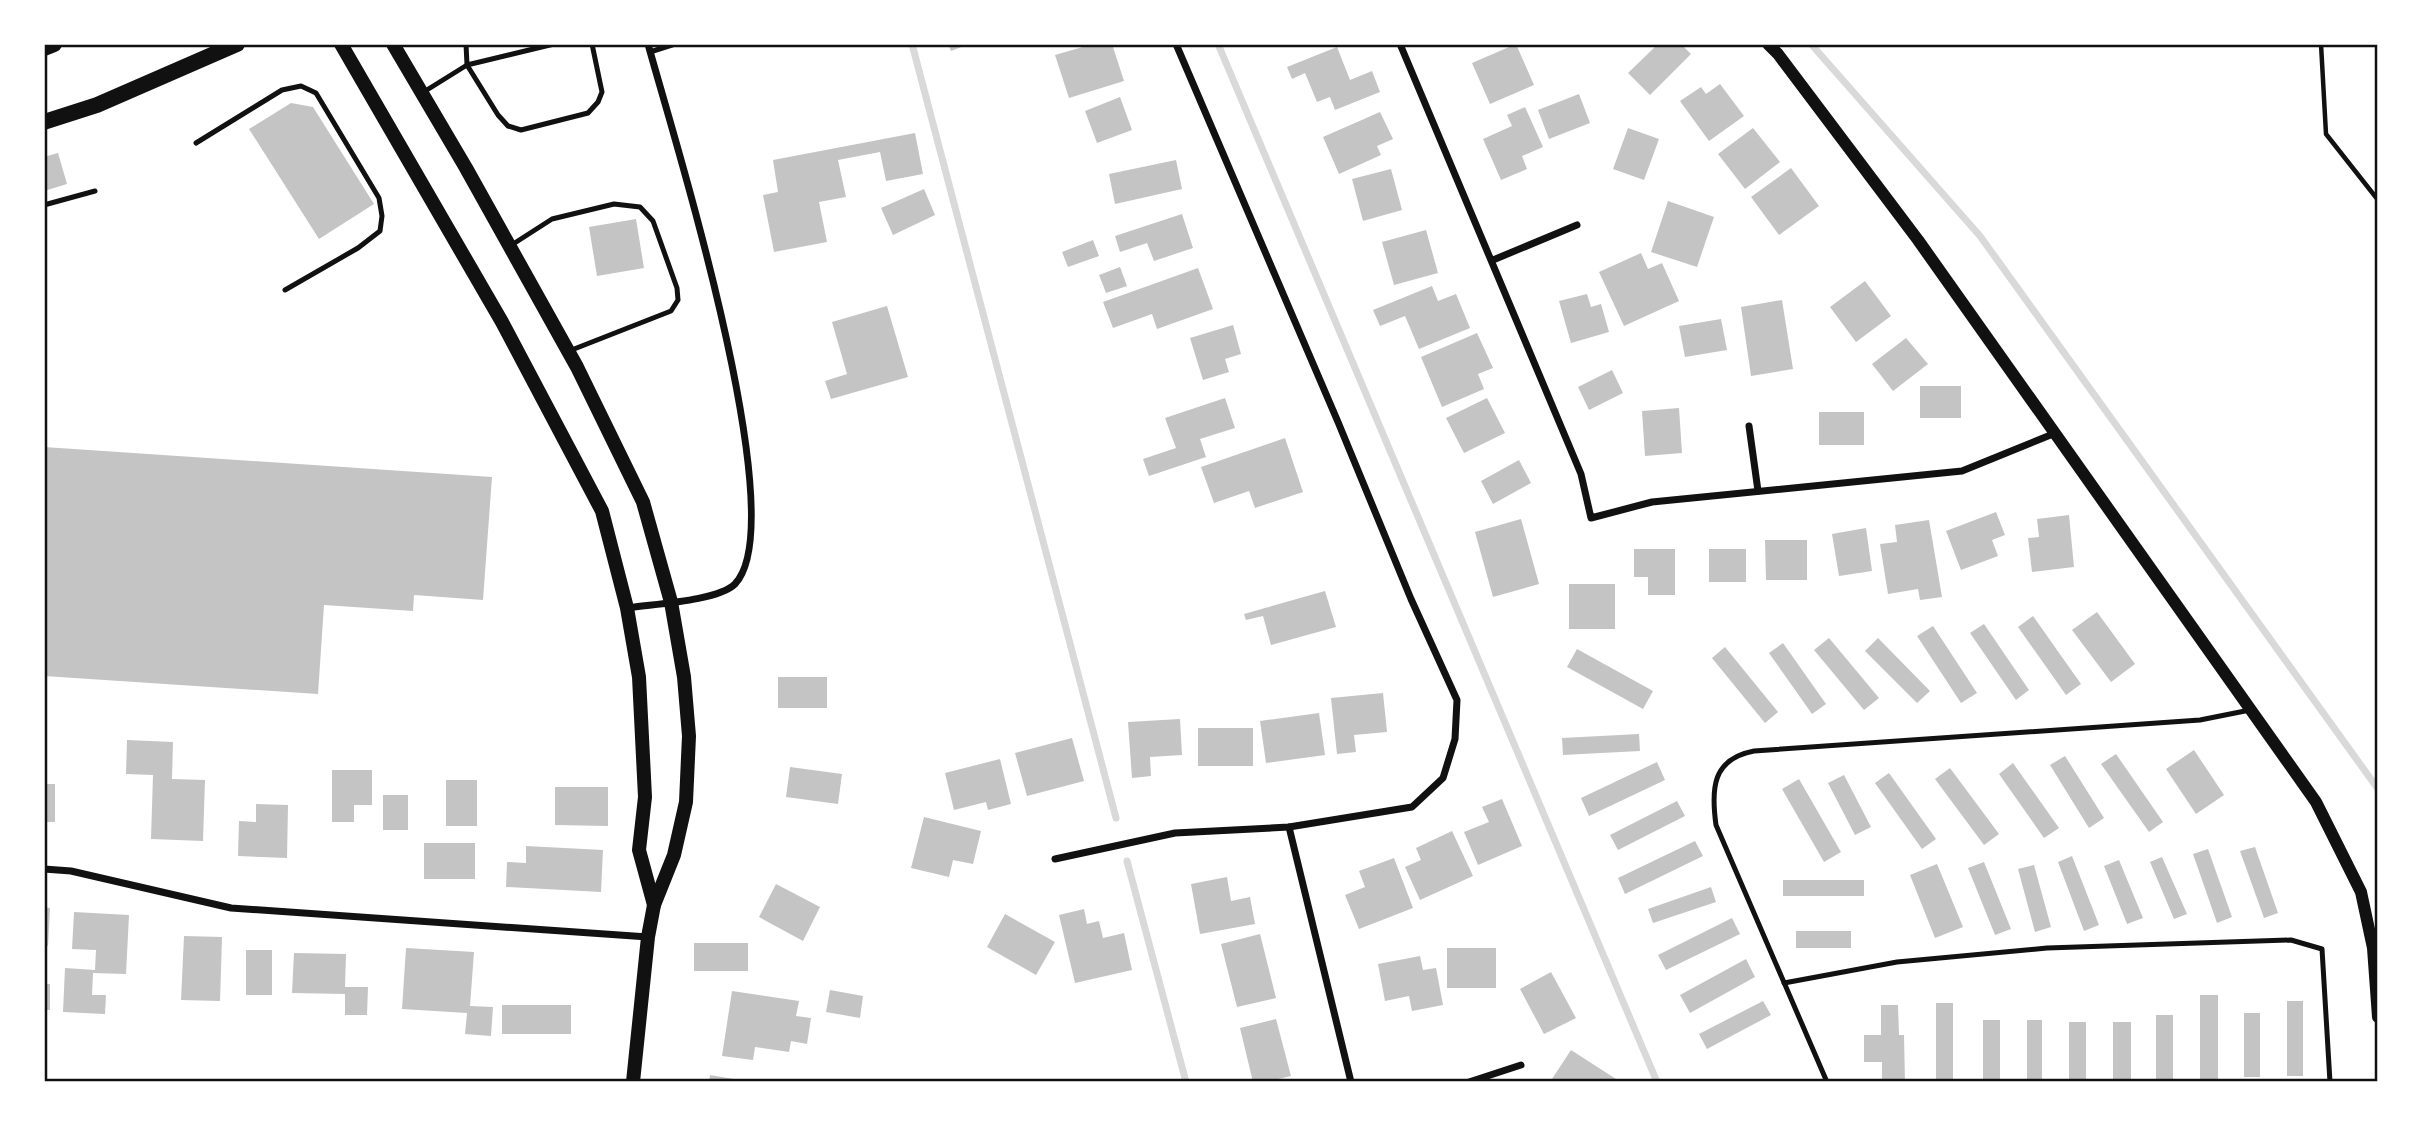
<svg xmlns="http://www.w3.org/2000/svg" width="2422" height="1126" viewBox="0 0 2422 1126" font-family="'Titillium Web',sans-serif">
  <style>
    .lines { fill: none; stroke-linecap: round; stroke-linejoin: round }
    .stream { stroke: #d9d9d9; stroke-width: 7 }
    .building { fill: #c4c4c4 }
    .path { stroke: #111; stroke-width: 4.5 }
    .service { stroke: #111; stroke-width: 5 }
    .minor { stroke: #111; stroke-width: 7 }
    .tertiary { stroke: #111; stroke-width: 12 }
    .secondary { stroke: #111; stroke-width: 14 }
    .primary { stroke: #111; stroke-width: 16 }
    .neatline { fill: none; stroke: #111; stroke-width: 2.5 }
  </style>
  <rect width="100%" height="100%" fill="#fff"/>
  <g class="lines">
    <!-- stream -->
    <g class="stream">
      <polyline points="912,44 1116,818"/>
      <polyline points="1218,44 1657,1082"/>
      <polyline points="1811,44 1980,236 2378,789"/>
      <polyline points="1127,861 1186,1082"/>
    </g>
  </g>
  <!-- building -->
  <g class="building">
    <polygon points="948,44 969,44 951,51"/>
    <polygon points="1093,44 1112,44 1124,81 1069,98 1055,55"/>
    <polygon points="1516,44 1534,85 1490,104 1472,63"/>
    <polygon points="1658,44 1681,44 1691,54 1650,95 1628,73"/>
    <polygon points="1337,47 1350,80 1372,71 1380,92 1335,110 1330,97 1317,102 1305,73 1292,79 1287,67"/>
    <polygon points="1720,84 1744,116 1709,141 1680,101 1701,87 1706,94"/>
    <polygon points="1579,94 1590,123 1549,139 1538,110"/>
    <polygon points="1120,97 1132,130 1097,143 1085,111"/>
    <polygon points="291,103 313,107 374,204 319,239 249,129"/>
    <polygon points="1525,107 1543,147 1522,156 1527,169 1501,180 1483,139 1512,126 1507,115"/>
    <polygon points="1380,112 1393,139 1377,146 1381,155 1339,174 1323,137"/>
    <polygon points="1628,128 1659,139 1644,180 1613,169"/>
    <polygon points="1753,128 1780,162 1745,189 1718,154"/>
    <polygon points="915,133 923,174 886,181 880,152 838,160 846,197 819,202 827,242 774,252 763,195 778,192 773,160"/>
    <polygon points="58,153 67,184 44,191 44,157"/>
    <polygon points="1176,160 1182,189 1115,204 1109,174"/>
    <polygon points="1791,168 1819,206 1779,235 1751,197"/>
    <polygon points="1391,169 1402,210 1363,221 1352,179"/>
    <polygon points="924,189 935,215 893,235 881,208"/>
    <polygon points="1668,201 1714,217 1697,267 1651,252"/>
    <polygon points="1182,214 1193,248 1154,261 1147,243 1120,252 1115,236"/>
    <polygon points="636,219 644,268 597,276 589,227"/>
    <polygon points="1426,230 1438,273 1394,285 1382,242"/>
    <polygon points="1093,240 1099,256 1068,267 1062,252"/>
    <polygon points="1641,253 1648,269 1662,263 1679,301 1624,326 1599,272"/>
    <polygon points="1120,267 1127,286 1106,293 1099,275"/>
    <polygon points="1198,268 1213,309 1157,329 1152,314 1113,328 1103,302"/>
    <polygon points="1865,281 1891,316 1856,342 1830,307"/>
    <polygon points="1432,286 1438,301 1456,294 1470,328 1419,349 1405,316 1380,326 1373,310"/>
    <polygon points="1587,294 1591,307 1601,304 1609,332 1571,343 1559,301"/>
    <polygon points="1782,300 1793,369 1751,376 1741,307"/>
    <polygon points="887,306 908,377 831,399 825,381 847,374 832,322"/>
    <polygon points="1721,319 1727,350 1685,357 1679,326"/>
    <polygon points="1233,325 1241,354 1225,359 1229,372 1203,380 1190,338"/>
    <polygon points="1477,333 1493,368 1478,374 1484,389 1442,407 1421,357"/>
    <polygon points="1906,338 1928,364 1893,391 1872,364"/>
    <polygon points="1612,370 1623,393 1589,410 1578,387"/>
    <rect x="1920" y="386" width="41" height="32"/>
    <polygon points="1225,398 1235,428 1200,439 1206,457 1149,476 1143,459 1176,448 1165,418"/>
    <polygon points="1487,398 1505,433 1464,453 1446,418"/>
    <polygon points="1679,408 1682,453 1645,456 1642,411"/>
    <rect x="1819" y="412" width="45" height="33"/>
    <polygon points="1285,438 1303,492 1255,508 1249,491 1214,503 1201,467"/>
    <polygon points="44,447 492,477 483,600 414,595 413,611 324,605 318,694 44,676"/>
    <polygon points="1519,460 1531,483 1493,504 1481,481"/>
    <polygon points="1996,512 2005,535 1992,540 1998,556 1961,570 1946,531"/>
    <polygon points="2069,515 2074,567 2032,572 2028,538 2039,537 2037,519"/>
    <polygon points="1521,519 1539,584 1493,597 1475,532"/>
    <polygon points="1929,520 1942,597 1920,600 1918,589 1888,594 1880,544 1897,542 1895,525"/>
    <polygon points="1866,528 1872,571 1839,576 1832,534"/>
    <polygon points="1765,540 1807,540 1807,580 1766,580"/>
    <polygon points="1634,549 1675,549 1675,595 1648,595 1648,577 1634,577"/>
    <rect x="1709" y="549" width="37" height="33"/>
    <rect x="1569" y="584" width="46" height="45"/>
    <polygon points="1325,591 1336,627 1271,645 1263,616 1246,620 1244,614"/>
    <polygon points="2097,612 2135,664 2111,682 2072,630"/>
    <polygon points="2033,616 2081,684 2066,695 2018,627"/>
    <polygon points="1984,624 2029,690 2016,700 1970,633"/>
    <polygon points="1933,626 1977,693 1961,703 1917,636"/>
    <polygon points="1829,638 1879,698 1864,710 1814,650"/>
    <polygon points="1878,638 1930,691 1917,703 1865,651"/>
    <polygon points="1783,643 1826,704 1812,714 1769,653"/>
    <polygon points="1725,647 1778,712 1765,723 1712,658"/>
    <polygon points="1577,649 1653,691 1643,709 1567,667"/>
    <rect x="778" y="677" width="49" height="31"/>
    <polygon points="1383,693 1387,732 1354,735 1356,752 1337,754 1331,698"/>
    <polygon points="1319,713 1325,755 1266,763 1260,721"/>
    <polygon points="1180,719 1182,755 1150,757 1151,776 1132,778 1128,722"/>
    <rect x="1198" y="728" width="55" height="38"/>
    <polygon points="1639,734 1640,751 1563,755 1562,738"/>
    <polygon points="1072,738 1084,781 1027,796 1015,753"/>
    <polygon points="127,740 173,742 172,779 205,780 203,841 151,839 153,775 126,774"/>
    <polygon points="2194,750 2224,795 2196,814 2166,769"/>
    <polygon points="2116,754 2163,822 2149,832 2101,764"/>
    <polygon points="2065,756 2104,818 2089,828 2050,765"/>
    <polygon points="1000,759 1011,804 988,810 986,802 954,810 945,773"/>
    <polygon points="1657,762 1665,780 1589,816 1581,798"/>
    <polygon points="2013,763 2059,828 2044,838 1999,774"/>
    <polygon points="790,767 842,774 838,804 786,797"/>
    <polygon points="1950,768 1999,834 1984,845 1935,779"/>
    <polygon points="332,770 372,770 372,805 354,805 354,822 332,822"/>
    <polygon points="1889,773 1936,839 1922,849 1875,783"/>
    <polygon points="1844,775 1871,827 1855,835 1828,783"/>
    <polygon points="1799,779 1841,852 1824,862 1782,789"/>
    <rect x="446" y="780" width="31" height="46"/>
    <rect x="44" y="784" width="11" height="38"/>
    <polygon points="555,787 608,787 608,826 555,825"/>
    <rect x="383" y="795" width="25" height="35"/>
    <polygon points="1502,799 1522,846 1478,865 1464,832 1489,822 1482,807"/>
    <polygon points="1677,801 1685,816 1618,850 1610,835"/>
    <polygon points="256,804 288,805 287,858 238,856 239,821 256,822"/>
    <polygon points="924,817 981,831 973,864 953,860 949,877 911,868"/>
    <polygon points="1452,831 1473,876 1420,900 1405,867 1421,860 1416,848"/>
    <polygon points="1695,841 1703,856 1625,894 1618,878"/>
    <rect x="424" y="843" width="51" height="36"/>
    <polygon points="526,846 603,850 601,892 506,887 507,862 526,863"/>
    <polygon points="2255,847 2278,913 2264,918 2240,851"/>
    <polygon points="2208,849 2232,917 2217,923 2193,854"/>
    <polygon points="2072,856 2099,925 2084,931 2058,862"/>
    <polygon points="2162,857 2187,914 2174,919 2150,862"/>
    <polygon points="1394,858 1413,908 1359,929 1345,895 1365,887 1359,871"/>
    <polygon points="2119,860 2143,918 2127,924 2104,866"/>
    <polygon points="1984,862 2011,929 1995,935 1968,868"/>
    <polygon points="1937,864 1963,927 1935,938 1910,875"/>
    <polygon points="2034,865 2051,927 2035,932 2018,869"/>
    <polygon points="1227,877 1231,901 1250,897 1255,924 1200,934 1191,884"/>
    <rect x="1783" y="880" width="81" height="16"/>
    <polygon points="776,884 820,907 803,941 759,917"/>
    <polygon points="1711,887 1716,902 1653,923 1648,909"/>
    <polygon points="44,907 50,908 48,946 44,945"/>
    <polygon points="1084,909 1087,924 1099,921 1103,938 1124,933 1132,970 1075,983 1059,915"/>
    <polygon points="74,912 129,915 126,974 93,973 92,995 106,995 105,1014 63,1012 65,968 95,970 96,950 72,949"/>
    <polygon points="1005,914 1055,942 1036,975 987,947"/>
    <polygon points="1732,918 1740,934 1666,970 1658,955"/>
    <rect x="1796" y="931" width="55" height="17"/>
    <polygon points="1260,934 1276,998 1237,1007 1221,944"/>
    <polygon points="184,936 222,937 220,1001 181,1000"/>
    <rect x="694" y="943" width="54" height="28"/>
    <polygon points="406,948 474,952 470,1006 493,1007 491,1036 465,1034 467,1013 402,1009"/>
    <rect x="1447" y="948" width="49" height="40"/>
    <rect x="246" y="950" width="26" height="45"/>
    <polygon points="294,953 346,954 345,987 368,987 367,1015 345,1015 345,994 292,993"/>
    <polygon points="1420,956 1423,970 1436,968 1443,1005 1412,1011 1409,996 1385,1001 1378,964"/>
    <polygon points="1746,959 1755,977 1690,1013 1680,995"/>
    <polygon points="1551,972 1576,1018 1544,1034 1520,989"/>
    <rect x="44" y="984" width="6" height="26"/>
    <polygon points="830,990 863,996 860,1018 826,1012"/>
    <polygon points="732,991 799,1001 796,1016 811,1018 807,1044 791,1041 789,1052 755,1047 753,1060 722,1056"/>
    <rect x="2200" y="995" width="18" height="84"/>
    <polygon points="1763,1001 1771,1015 1707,1049 1699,1034"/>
    <rect x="2287" y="1001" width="16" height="75"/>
    <rect x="1936" y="1003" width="17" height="79"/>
    <rect x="502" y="1005" width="69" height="29"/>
    <polygon points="1881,1005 1898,1005 1899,1035 1904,1035 1905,1082 1882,1082 1882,1062 1864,1062 1864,1035 1881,1035"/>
    <rect x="2244" y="1013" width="16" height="64"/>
    <rect x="2156" y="1015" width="17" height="65"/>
    <polygon points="1276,1019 1291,1076 1266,1082 1253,1082 1240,1028"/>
    <rect x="1983" y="1020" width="17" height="62"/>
    <rect x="2027" y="1020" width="15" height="62"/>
    <rect x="2069" y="1022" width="17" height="60"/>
    <rect x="2113" y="1022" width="18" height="60"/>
    <polygon points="1571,1050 1616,1079 1614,1082 1550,1082"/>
    <polygon points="710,1075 746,1081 746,1082 709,1082"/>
  </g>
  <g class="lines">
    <!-- path -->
    <polyline class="path" points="2321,44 2326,134 2378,200"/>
    <!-- service -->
    <g class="service">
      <polyline points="466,44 467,65 554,44"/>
      <polyline points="650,52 675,44"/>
      <polyline points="422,93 467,65 498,115 508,126 521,130 588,113 598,102 602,92 592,44"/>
      <polyline points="196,143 282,90 301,86 316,93 379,198 382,216 380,231 358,248 285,290"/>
      <polyline points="44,205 95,191"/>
      <polyline points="510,246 552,219 614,204 640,207 653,221 677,288 678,300 671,311 569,351"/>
      <polyline points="1784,983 1897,962 2047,948 2291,940 2322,949 2330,1082"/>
      <path d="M1827,1082L1716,825C1711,789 1712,759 1754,751L2200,720L2250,710"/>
    </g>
    <!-- minor -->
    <g class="minor">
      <polyline points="1400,44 1581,474 1591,518 1652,502 1962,471 2053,434"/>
      <polyline points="1493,260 1577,225"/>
      <polyline points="1749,426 1758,491"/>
      <path d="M628,608C653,604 718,601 735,584C795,521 672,132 648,44"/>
      <polyline points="1289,827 1351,1082"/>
      <polyline points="1055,859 1175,833 1289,827 1412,807 1443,778 1455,739 1457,700 1411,599 1338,422 1176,44"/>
      <polyline points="44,869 71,871 231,908 648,937"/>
      <polyline points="1469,1082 1521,1065"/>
    </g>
    <!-- tertiary -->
    <polyline class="tertiary" points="1768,44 1778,54 1918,240 2316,802 2361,892 2373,948 2378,1017"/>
    <!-- secondary -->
    <g class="secondary">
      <polyline points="341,44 502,322 602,511 627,608 639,677 645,797 639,850 654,905"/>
      <polyline points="393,44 466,168 577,367 643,502 671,602 684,677 689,736 686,802 674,855 654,905 648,937 633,1082"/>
    </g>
    <!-- primary -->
    <g class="primary">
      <polyline points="44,48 54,44"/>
      <polyline points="44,122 97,105 237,44"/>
    </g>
  </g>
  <!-- border -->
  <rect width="2422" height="1126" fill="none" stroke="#ffffff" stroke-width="91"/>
  <rect x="46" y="46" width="2330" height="1034" class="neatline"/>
</svg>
